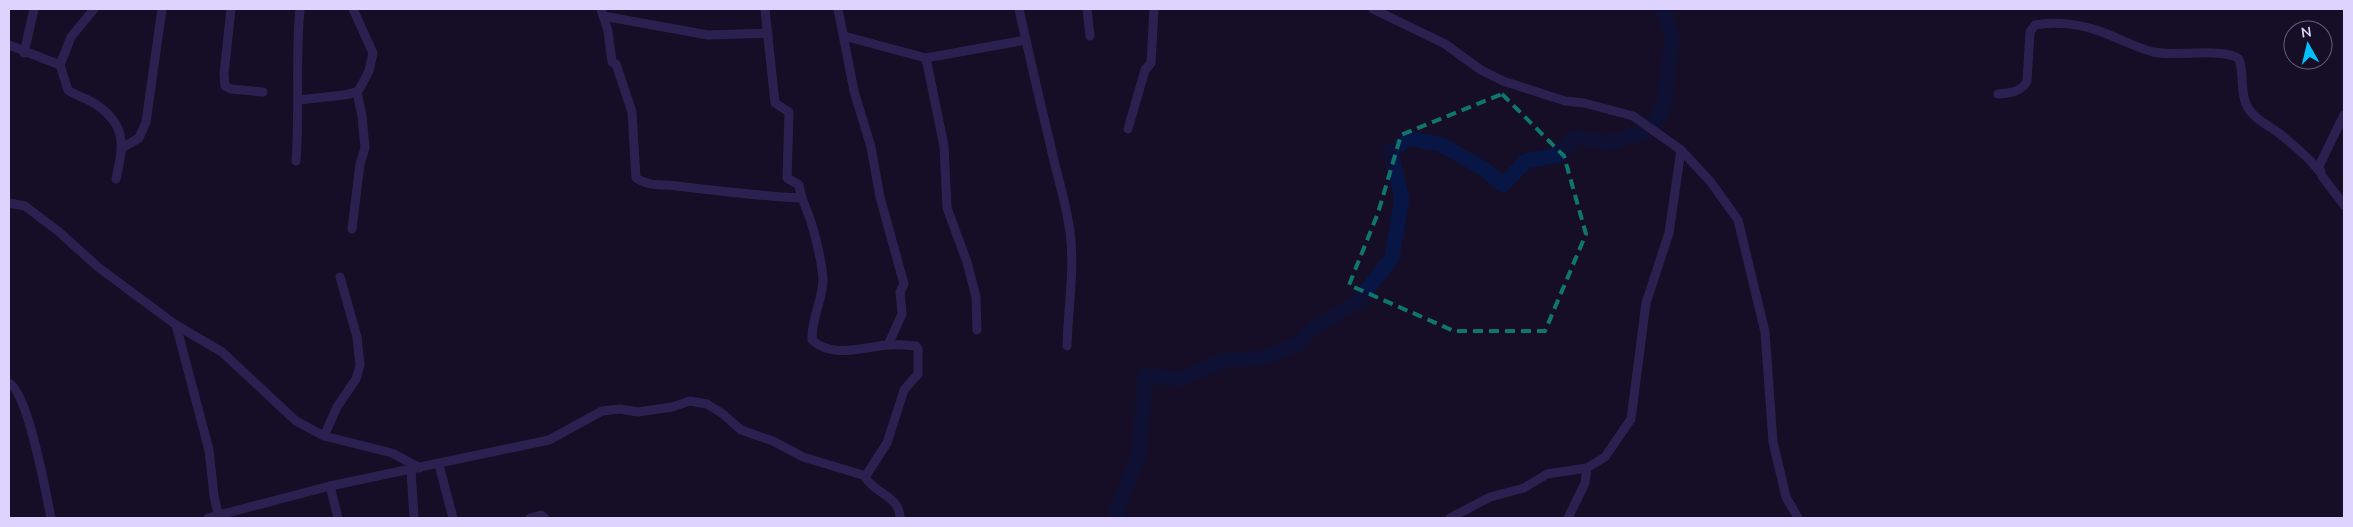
<svg xmlns="http://www.w3.org/2000/svg" width="2353" height="527" viewBox="0 0 2353 527" font-family="'Nunito Sans',sans-serif">
  <style>
    .lines { fill: none; stroke-linecap: round; stroke-linejoin: round }
    .river { stroke: #081645; stroke-width: 15 }
    .street { stroke: #463886; stroke-width: 9 }
    .marked { fill: none; stroke: #0f766e; stroke-width: 4; stroke-dasharray: 10 6; stroke-linejoin: round }
  </style>
  <rect width="100%" height="100%" fill="#160e26"/>
  <g class="lines">
    <!-- river -->
    <polyline class="river" points="1114,518 1139,455 1145,376 1182,379 1224,360 1263,358 1299,344 1312,329 1358,301 1392,258 1402,198 1390,151 1410,138 1442,145 1484,169 1503,185 1526,161 1559,155 1575,137 1606,143 1642,133 1657,120 1664,104 1672,38 1664,9"/>
    <!-- street -->
    <g class="street">
      <polyline points="231,9 224,74 225,86 231,89 263,92"/>
      <path d="M601,9L608,31L612,62L616,64L632,112L636,178C650,187 662,184 677,186C718,191 759,196 800,198"/>
      <path d="M765,9L775,103L789,112L787,178L799,185C801,200 808,211 812,225C816,239 822,265 823,279C823,300 811,319 812,340C833,359 864,347 888,345C897,344 907,345 916,346L918,349V374L904,390L887,443L865,477C875,494 900,496 900,518"/>
      <polyline points="838,9 854,91 871,147 880,197 904,284 900,292 902,314 888,345"/>
      <path d="M1019,9C1029,54 1039,98 1050,143C1056,173 1066,201 1070,232C1075,270 1068,307 1067,346"/>
      <polyline points="1087,9 1090,36"/>
      <polyline points="1373,9 1445,44 1481,70 1503,81 1565,101 1584,103 1633,116 1681,150 1710,181 1738,220 1765,332 1773,442 1786,497 1798,518"/>
      <polyline points="603,16 708,35 768,33"/>
      <polyline points="844,36 926,58 1026,40"/>
      <path d="M9,45L60,65L68,90C75,95 85,98 92,102C127,123 124,144 116,179"/>
      <polyline points="24,53 34,9"/>
      <polyline points="926,58 944,146 947,208 967,262 976,297 977,330"/>
      <polyline points="60,65 71,37 94,9"/>
      <path d="M1998,94C2009,93 2022,92 2027,81L2030,32L2035,25C2055,21 2080,24 2099,31C2117,37 2134,47 2153,52C2175,57 2224,47 2239,59C2244,73 2240,89 2246,104C2253,120 2268,124 2280,134C2293,145 2309,157 2319,171"/>
      <polyline points="299,100 344,95 357,92 360,88 369,71 373,53 353,9"/>
      <polyline points="2344,115 2319,166 2322,176 2344,205"/>
      <polyline points="1128,129 1145,70 1151,63 1154,9"/>
      <polyline points="122,148 139,138 146,122 162,9"/>
      <path d="M296,161C300,110 295,60 300,9"/>
      <polyline points="9,203 25,206 58,231 98,267 176,325 222,352 296,421 324,436 392,453 420,468"/>
      <polyline points="352,229 360,164 365,148 362,116 357,92"/>
      <polyline points="176,325 209,450 214,496 219,518"/>
      <path d="M9,383C28,393 46,493 51,518"/>
      <polyline points="324,436 337,407 356,379 360,365 357,337 340,277"/>
      <polyline points="439,465 453,518"/>
      <polyline points="411,470 414,518"/>
      <polyline points="330,486 338,518"/>
      <polyline points="208,518 330,486 549,440 602,411 620,409 638,412 672,407 690,401 707,404 723,414 741,430 773,441 803,457 866,476"/>
      <polyline points="530,518 541,515 545,518"/>
      <polyline points="1450,518 1490,497 1524,488 1547,474 1587,468 1605,457 1631,419 1646,303 1669,233 1681,150"/>
      <polyline points="1568,518 1585,483 1587,468"/>
    </g>
  </g>
  <!-- marked area -->
  <path d="M0 0H2353V527H0ZM1502,94L1564,156L1586,234L1545,331H1454L1349,285L1378,213L1401,135Z" fill="#160e26" fill-opacity=".55" fill-rule="evenodd"/>
  <path class="marked" d="M1502,94L1564,156L1586,234L1545,331H1454L1349,285L1378,213L1401,135Z"/>
  <!-- border -->
  <rect width="2353" height="527" fill="none" stroke="#ded3ff" stroke-width="20"/>
  <!-- north arrow -->
  <g transform="translate(2308 45) rotate(352)"><circle r="24" fill="#160e26" stroke="#665d7d"/>
  <path d="M0-4L9 19L0 12L-9 19Z" fill="#00c1fe"/>
  <text y="-8" font-size="14" font-weight="bold" text-anchor="middle" fill="#ded3ff">N</text>
  </g>
</svg>
